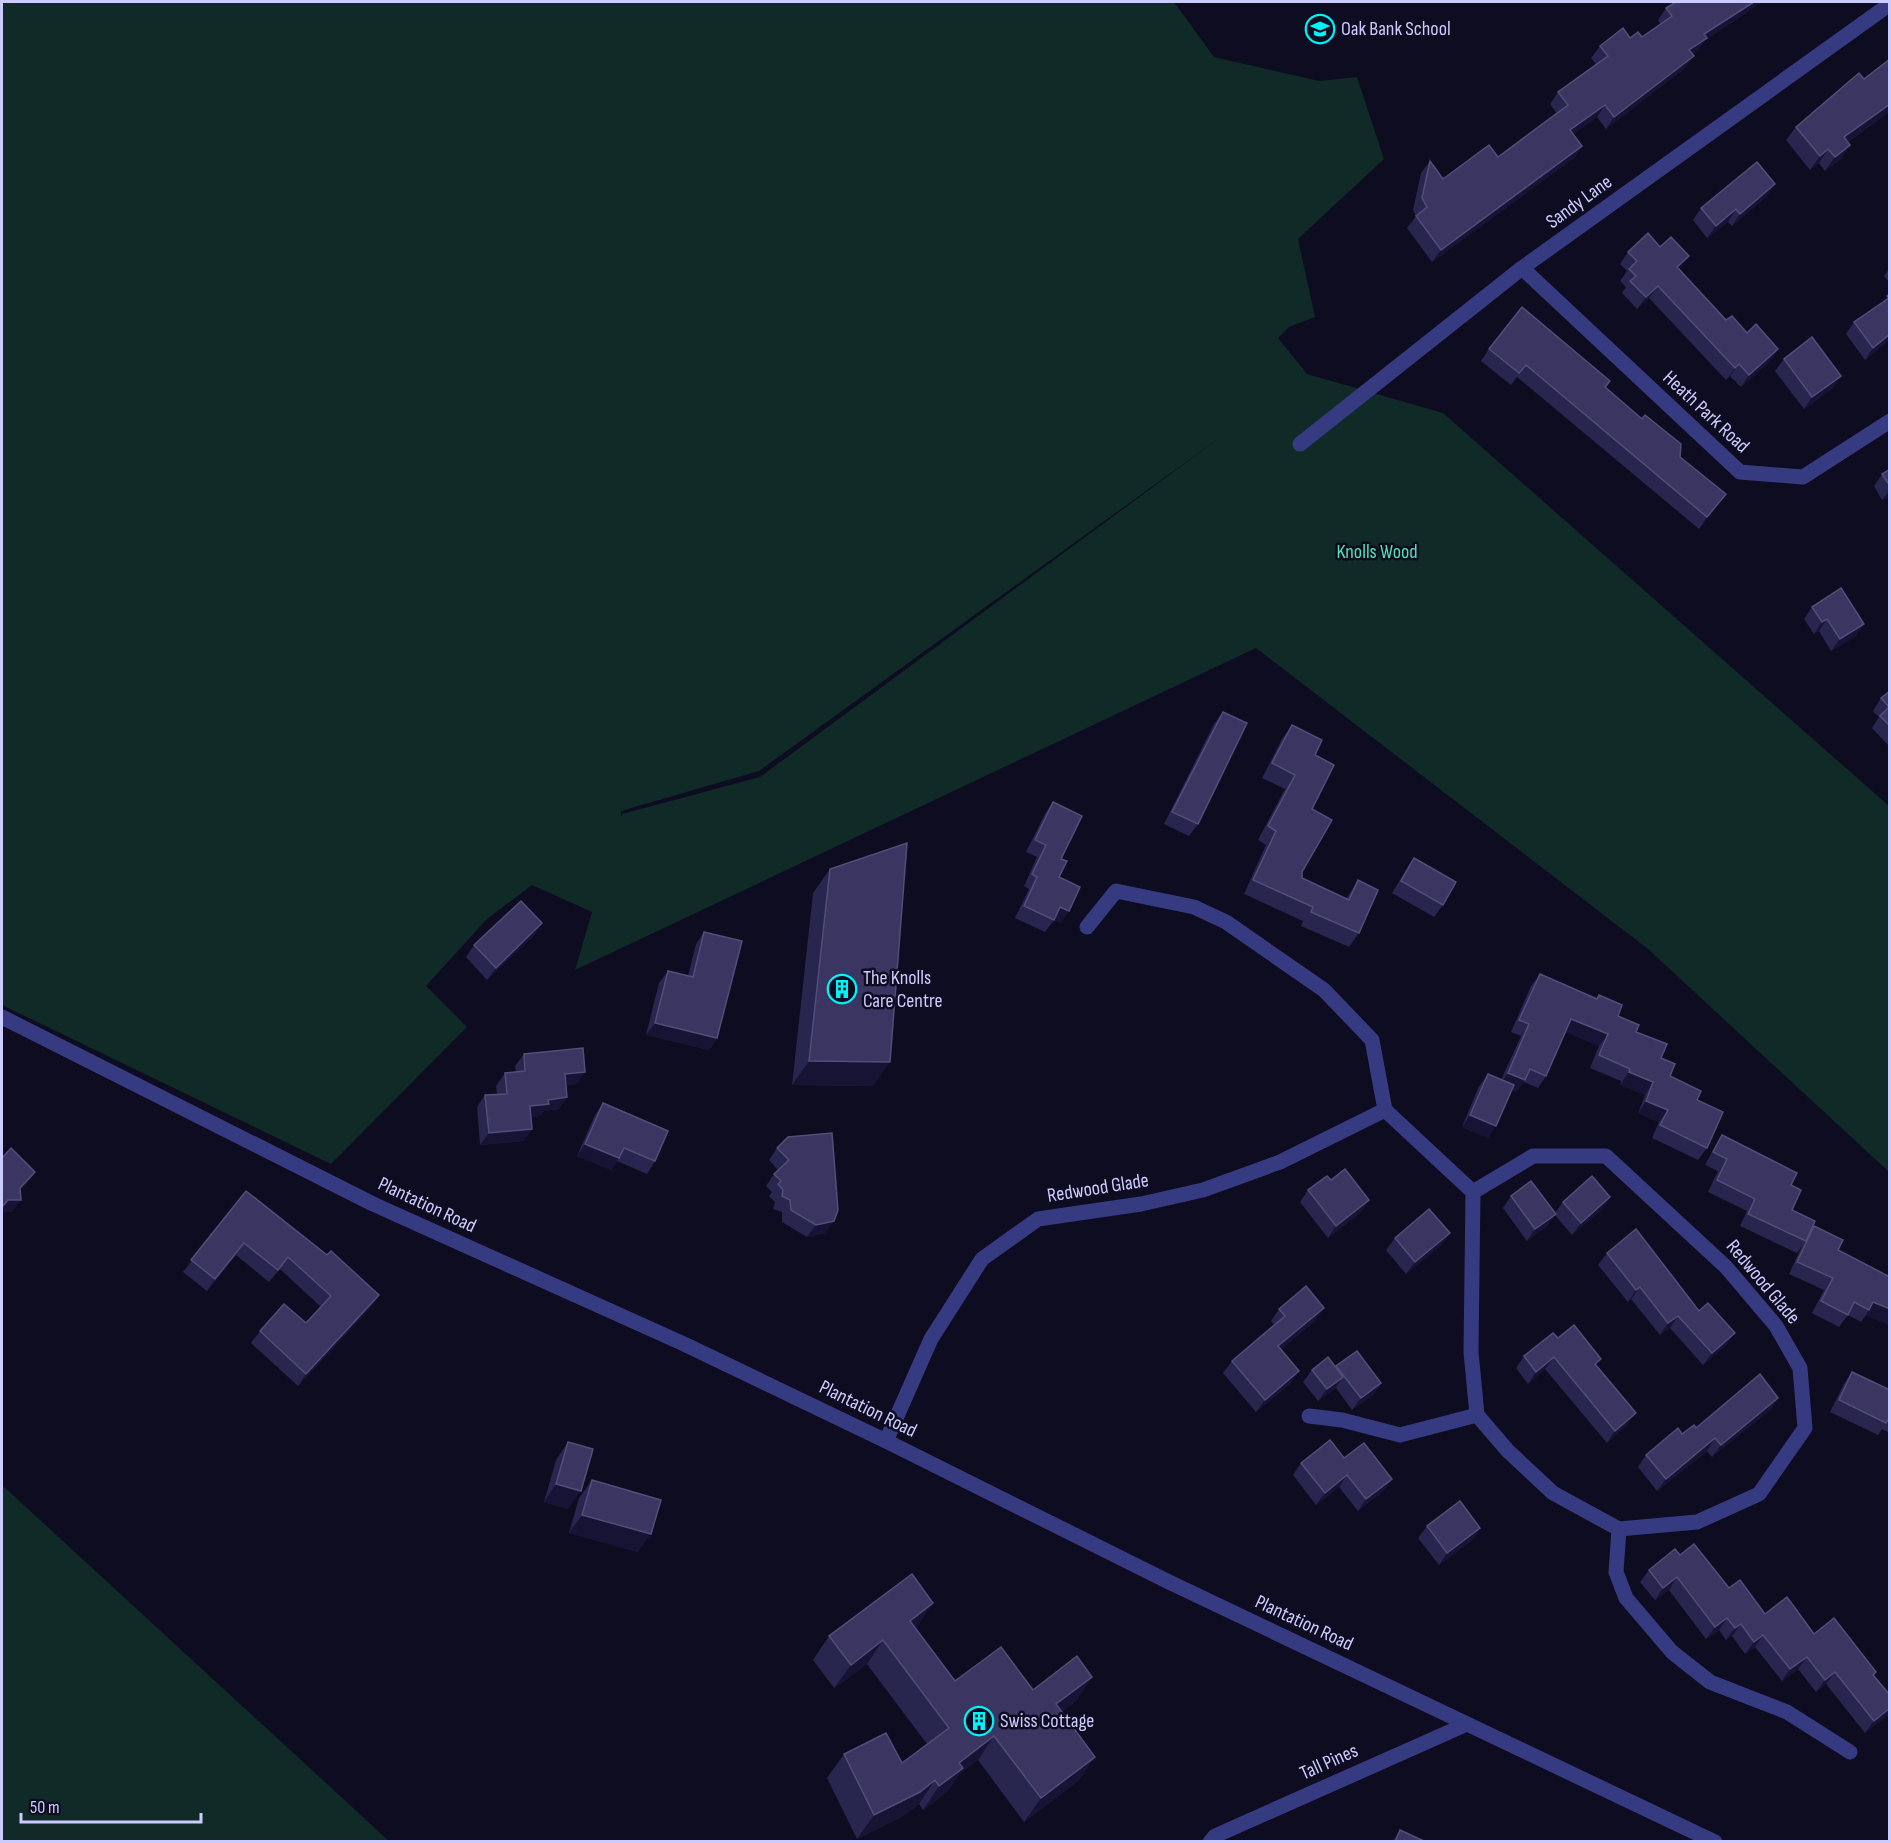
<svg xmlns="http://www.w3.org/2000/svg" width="1891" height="1843" viewBox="0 0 1891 1843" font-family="'Sofia Sans Condensed',sans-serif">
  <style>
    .green { fill: #0f2a27; fill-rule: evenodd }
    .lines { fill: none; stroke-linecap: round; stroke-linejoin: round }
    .minor { stroke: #363a80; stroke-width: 15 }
    .wall { fill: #28254e }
    .shaded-wall { fill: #161334 }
    .building { fill: #3a3661; stroke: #514e7a; stroke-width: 1.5 }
    .labels { text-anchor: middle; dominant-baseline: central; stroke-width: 5; stroke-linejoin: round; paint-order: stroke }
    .poi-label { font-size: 20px; fill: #cccbff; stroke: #0e0c20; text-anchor: start }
    .street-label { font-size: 20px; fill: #cccbff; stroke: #0e0c20 }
    .park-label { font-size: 20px; fill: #55e1b1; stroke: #0e0c20 }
  </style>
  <rect width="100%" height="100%" fill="#0e0c20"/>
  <!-- green -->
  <g class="green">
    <path d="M2,2H1174L1214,57L1319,81L1357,77L1384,159L1298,239L1315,317L1289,327L1278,338L1307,374L1443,413L1889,806V1172L1648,949L1256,648L575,970L592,912L532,885L487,919L426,986L467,1027L331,1164L2,1005ZM1222,436L760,777L622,814L621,817V811L759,771Z"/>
    <polygon points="2,1485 389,1841 2,1841"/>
  </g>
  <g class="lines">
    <!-- minor -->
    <g class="minor">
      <polyline points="1522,268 1740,472 1803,477 1890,421"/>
      <polyline points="1300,444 1522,268 1890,4"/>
      <polyline points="1087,927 1116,891 1194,907 1226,922 1324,990 1372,1040 1385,1110"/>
      <polyline points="2,1017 373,1204 684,1344 886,1441 1169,1582 1715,1842"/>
      <polyline points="1309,1416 1342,1420 1400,1435 1477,1415"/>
      <polyline points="886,1441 931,1339 982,1259 1038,1219 1141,1204 1203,1190 1280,1162 1385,1110 1473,1192 1533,1156 1606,1156 1726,1267 1776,1326 1800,1368 1805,1428 1759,1494 1697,1522 1619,1529 1553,1493 1508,1451 1477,1415 1471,1352 1473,1192"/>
      <polyline points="1619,1529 1616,1572 1626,1598 1672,1652 1710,1682 1787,1712 1850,1752"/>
      <polyline points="1210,1842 1215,1836 1467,1724"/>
    </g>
  </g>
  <!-- wall -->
  <g class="wall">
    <polygon points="1676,2 1762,2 1705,40 1698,50 1692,54 1685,68 1606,129 1597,117 1573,134 1582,146 1574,158 1432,262 1407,228 1416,216 1413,210 1421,173 1430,161 1443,179 1498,157 1557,114 1550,104 1558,92 1596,64 1591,58 1600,46 1630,38 1642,37 1660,24 1658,20 1666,8"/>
    <polygon points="1890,59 1890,111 1848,142 1850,145 1841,159 1825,171 1819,163 1810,170 1786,140 1796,127 1864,79"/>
    <polygon points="1767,196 1732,226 1728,222 1707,238 1693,220 1701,208"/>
    <polygon points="1628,252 1679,269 1726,320 1747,333 1778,349 1770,361 1741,387 1730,376 1726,380 1649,298 1637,309 1622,293 1626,287 1620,281 1627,271 1620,264"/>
    <polygon points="1890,268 1890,283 1884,276"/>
    <polygon points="1890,294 1890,339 1865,360 1846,334 1854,322 1881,304"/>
    <polygon points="1489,349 1610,381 1606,388 1717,506 1699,529 1517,377 1511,385 1481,361"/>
    <polygon points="1784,359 1833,388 1804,409 1775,371"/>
    <polygon points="1890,469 1890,496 1882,500 1874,486 1882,474"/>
    <polygon points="1812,607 1856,636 1831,651 1819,631 1814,634 1804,619"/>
    <polygon points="1890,691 1890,747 1872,728 1879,717 1873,711 1881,698"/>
    <polygon points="1223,712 1198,824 1189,836 1164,824 1214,724"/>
    <polygon points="1292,725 1315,755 1312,809 1302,878 1346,899 1358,880 1359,933 1349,947 1301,926 1303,921 1244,894 1266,845 1258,840 1285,789 1262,778 1282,739"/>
    <polygon points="1053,802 1061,859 1059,877 1061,923 1054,920 1045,932 1015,918 1029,889 1024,886 1037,857 1026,852 1045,814"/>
    <polygon points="1414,858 1443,905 1434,917 1392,893 1406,870"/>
    <polygon points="830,869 873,1086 792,1085 813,893"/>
    <polygon points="542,923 534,935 487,980 466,957 474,945"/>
    <polygon points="704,932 717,1038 709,1050 646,1035 659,983 668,971 688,976 696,944"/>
    <polygon points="1540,974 1596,999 1599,995 1618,1016 1636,1032 1661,1058 1670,1076 1697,1100 1707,1148 1698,1160 1652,1138 1659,1122 1638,1113 1645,1095 1620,1085 1621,1081 1590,1068 1599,1046 1566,1032 1546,1076 1538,1088 1524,1082 1516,1092 1512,1090 1488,1138 1462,1127 1479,1086 1488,1074 1501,1080 1521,1036 1511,1032 1531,986"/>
    <polygon points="524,1054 577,1084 566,1085 567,1097 559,1109 544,1111 540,1116 531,1117 532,1129 523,1141 480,1145 477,1107 485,1095 497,1094 496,1086 505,1073 516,1072 515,1066"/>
    <polygon points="603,1103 655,1161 647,1174 617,1161 611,1170 577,1156 595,1115"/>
    <polygon points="1722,1135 1791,1185 1792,1210 1809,1234 1814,1226 1838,1250 1890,1277 1890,1325 1866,1315 1861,1322 1848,1315 1839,1327 1812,1313 1824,1290 1789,1274 1802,1246 1797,1253 1740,1226 1747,1211 1708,1192 1718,1171 1705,1165 1714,1148"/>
    <polygon points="788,1137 825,1233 807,1237 782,1222 782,1212 773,1209 775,1202 769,1196 772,1192 766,1186 774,1174 778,1170 769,1160 777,1148"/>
    <polygon points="1331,1180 1369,1200 1361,1212 1328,1238 1300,1202 1308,1190"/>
    <polygon points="246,1191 327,1255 379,1295 371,1307 298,1386 251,1343 260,1331 306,1323 321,1307 280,1269 269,1282 236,1255 207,1291 183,1272"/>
    <polygon points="1511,1196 1555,1213 1563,1202 1610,1197 1602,1209 1572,1235 1555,1215 1547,1226 1527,1241 1503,1208"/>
    <polygon points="1450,1233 1441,1245 1406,1274 1386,1250 1395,1238"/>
    <polygon points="1607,1253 1699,1311 1726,1345 1703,1365 1670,1328 1660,1335 1631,1299 1628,1302 1598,1265"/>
    <polygon points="1279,1309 1316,1320 1281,1349 1291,1383 1256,1412 1223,1373 1232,1361 1274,1325 1271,1321"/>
    <polygon points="1558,1338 1596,1365 1627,1425 1607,1443 1545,1369 1528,1384 1516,1368 1524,1356"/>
    <polygon points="1336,1366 1381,1383 1373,1395 1352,1410 1336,1388 1318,1401 1303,1382 1312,1370 1336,1367"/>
    <polygon points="1852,1372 1890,1390 1890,1433 1882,1429 1878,1435 1830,1412 1844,1384"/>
    <polygon points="1778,1398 1770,1410 1712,1457 1707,1451 1657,1491 1638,1467 1646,1455 1682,1434"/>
    <polygon points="568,1442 568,1509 544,1502 556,1460"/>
    <polygon points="1344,1458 1392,1479 1383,1491 1358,1511 1339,1487 1316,1505 1293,1475 1301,1463"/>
    <polygon points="592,1480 638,1552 569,1533 579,1498"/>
    <polygon points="1427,1526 1480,1528 1472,1540 1439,1565 1418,1538"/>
    <polygon points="1680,1555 1729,1588 1765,1614 1814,1634 1874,1675 1890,1695 1890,1713 1888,1715 1865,1733 1826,1684 1816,1692 1798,1669 1782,1681 1755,1647 1745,1654 1732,1636 1726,1640 1719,1630 1706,1639 1669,1590 1655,1600 1640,1582 1649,1570"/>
    <polygon points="933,1603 915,1628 955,1681 1033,1690 1092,1677 1076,1701 1061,1712 1095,1757 1078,1781 1024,1822 978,1760 959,1774 947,1792 923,1810 919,1804 903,1816 857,1839 827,1778 844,1754 902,1763 927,1744 867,1664 834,1688 813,1660 829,1636"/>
    <polygon points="1400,1830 1426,1842 1392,1842"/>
  </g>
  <!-- shaded-wall -->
  <g class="shaded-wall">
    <polygon points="1754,2 1762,2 1705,40 1698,50 1681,62 1689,50 1704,34"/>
    <polygon points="1694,56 1685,68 1606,129 1614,117"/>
    <polygon points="1890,104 1890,111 1835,151 1844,137"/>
    <polygon points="1605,105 1597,117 1562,142 1570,130"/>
    <polygon points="1850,145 1841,159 1825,171 1835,157"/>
    <polygon points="1582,146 1574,158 1432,262 1441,250"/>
    <polygon points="1828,149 1819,163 1810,170 1820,156"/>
    <polygon points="1775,184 1767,196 1732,226 1740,214"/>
    <polygon points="1736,209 1728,222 1707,238 1716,226"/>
    <polygon points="1689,256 1680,268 1669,279 1677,267"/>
    <polygon points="1658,286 1649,298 1637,309 1646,297"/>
    <polygon points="1890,334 1890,339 1865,360 1873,348"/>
    <polygon points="1778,349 1770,361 1741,387 1749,375"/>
    <polygon points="1739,364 1730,376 1726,380 1735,368"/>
    <polygon points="1841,376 1833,388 1804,409 1812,397"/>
    <polygon points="1890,490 1890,496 1882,500"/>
    <polygon points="1726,494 1717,506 1699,529 1707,517"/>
    <polygon points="1827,619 1819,631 1814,634 1822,622"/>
    <polygon points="1864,624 1856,636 1831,651 1840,639"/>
    <polygon points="1060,907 1069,911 1061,923 1051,919"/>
    <polygon points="542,923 534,935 487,980 496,968"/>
    <polygon points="1571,1019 1608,1034 1599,1046 1563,1031"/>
    <polygon points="655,1023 717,1038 709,1050 646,1035"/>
    <polygon points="809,1061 890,1062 873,1086 792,1085"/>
    <polygon points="585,1072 577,1084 557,1086 565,1074"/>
    <polygon points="1629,1072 1653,1082 1645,1095 1620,1085"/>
    <polygon points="1508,1073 1525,1080 1516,1092 1499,1085"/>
    <polygon points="567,1097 559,1109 544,1111 540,1116 521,1118 530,1106 548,1100"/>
    <polygon points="1646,1101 1668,1110 1659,1122 1638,1113"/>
    <polygon points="1470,1115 1496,1126 1488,1138 1462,1127"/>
    <polygon points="532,1129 523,1141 480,1145 489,1133"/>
    <polygon points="585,1144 619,1158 611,1170 577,1156"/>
    <polygon points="35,1172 27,1184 11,1200 20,1188"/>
    <polygon points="1610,1197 1602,1209 1572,1235 1581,1223"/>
    <polygon points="8,1200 21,1200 12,1212 2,1212 2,1207"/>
    <polygon points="1369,1200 1361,1212 1328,1238 1336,1226"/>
    <polygon points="1556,1214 1547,1226 1527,1241 1535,1229"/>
    <polygon points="834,1221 825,1233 807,1237 816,1225"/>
    <polygon points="1450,1233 1441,1245 1406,1274 1415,1262"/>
    <polygon points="244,1243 236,1255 207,1291 215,1279"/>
    <polygon points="1640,1287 1631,1299 1628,1302 1636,1290"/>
    <polygon points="379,1295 371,1307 298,1386 306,1374"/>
    <polygon points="1873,1302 1890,1309 1890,1325 1866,1315"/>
    <polygon points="1324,1308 1316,1320 1270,1358 1278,1346"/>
    <polygon points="1678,1316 1670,1328 1660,1335 1668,1323"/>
    <polygon points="1735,1333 1726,1345 1703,1365 1712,1353"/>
    <polygon points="1554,1357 1545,1369 1528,1384 1536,1372"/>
    <polygon points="1299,1371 1291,1383 1256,1412 1265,1400"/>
    <polygon points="1343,1377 1335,1389 1318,1401 1327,1389"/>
    <polygon points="1381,1383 1373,1395 1352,1410 1361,1398"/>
    <polygon points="1778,1398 1770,1410 1712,1457 1721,1445"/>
    <polygon points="1636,1413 1627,1425 1607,1443 1615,1431"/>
    <polygon points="1715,1438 1707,1451 1657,1491 1666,1479"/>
    <polygon points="1347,1475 1339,1487 1316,1505 1325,1493"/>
    <polygon points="1392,1479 1383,1491 1358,1511 1366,1499"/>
    <polygon points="556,1484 581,1491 568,1509 544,1502"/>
    <polygon points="582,1515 651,1534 638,1552 569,1533"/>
    <polygon points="1480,1528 1472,1540 1439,1565 1447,1553"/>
    <polygon points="1677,1577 1669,1590 1655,1600 1663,1588"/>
    <polygon points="933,1603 917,1627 893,1645 910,1621"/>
    <polygon points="1727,1618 1719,1630 1706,1639 1715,1627"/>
    <polygon points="1741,1624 1732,1636 1726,1640 1735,1628"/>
    <polygon points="1763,1635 1755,1647 1745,1654 1754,1642"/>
    <polygon points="883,1640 867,1664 834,1688 851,1665"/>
    <polygon points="1807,1657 1798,1669 1782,1681 1790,1669"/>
    <polygon points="1835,1672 1826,1684 1816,1692 1825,1680"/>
    <polygon points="1092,1677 1076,1701 1039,1728 1056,1704"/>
    <polygon points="1890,1708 1890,1713 1888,1715 1865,1733 1874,1721"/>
    <polygon points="994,1736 978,1760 959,1774 947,1792 923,1810 939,1786 959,1763"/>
    <polygon points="1095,1757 1078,1781 1024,1822 1041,1798"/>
    <polygon points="935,1780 919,1804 903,1816 857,1839 874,1815"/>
  </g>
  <!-- building -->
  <g class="building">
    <polygon points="1676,2 1754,2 1704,34 1707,38 1689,50 1694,56 1614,117 1605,105 1570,130 1582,146 1441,250 1416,216 1427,207 1422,198 1430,161 1443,179 1489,145 1498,157 1568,105 1558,92 1608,56 1600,46 1623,28 1630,38 1638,32 1642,37 1672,16 1666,8"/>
    <polygon points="1890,59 1890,104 1844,137 1850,145 1835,157 1828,149 1820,156 1796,127 1859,73 1864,79"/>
    <polygon points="1757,162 1775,184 1740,214 1736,209 1716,226 1701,208"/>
    <polygon points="1648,233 1660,247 1671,237 1689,256 1677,267 1726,320 1732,316 1747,333 1756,324 1778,349 1749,375 1739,364 1735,368 1658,286 1646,297 1630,281 1636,276 1629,269 1637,261 1628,252"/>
    <polygon points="1890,294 1890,334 1873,348 1854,322 1889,298 1887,296"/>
    <polygon points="1522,307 1610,381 1605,387 1642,419 1645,415 1681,444 1680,457 1726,494 1707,517 1526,365 1519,373 1489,349"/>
    <polygon points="1812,337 1841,376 1812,397 1784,359"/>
    <polygon points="1890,469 1890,486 1882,474"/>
    <polygon points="1841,588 1864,624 1840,639 1827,619 1822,622 1812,607"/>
    <polygon points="1890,691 1890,726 1880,716 1889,707 1881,698"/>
    <polygon points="1223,712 1247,723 1198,824 1172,812"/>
    <polygon points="1292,725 1322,740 1315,755 1334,765 1312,809 1332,820 1302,872 1302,878 1349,900 1358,880 1378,890 1359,933 1311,912 1313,907 1253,880 1276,831 1268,826 1295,775 1272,763"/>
    <polygon points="1053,802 1082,816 1061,859 1067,861 1059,877 1080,887 1069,911 1060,907 1054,920 1024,906 1037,877 1032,874 1046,845 1035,840"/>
    <polygon points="907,843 890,1062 809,1061 830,869"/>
    <polygon points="1414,858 1456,882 1443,905 1401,881"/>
    <polygon points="521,901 542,923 496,968 474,945"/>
    <polygon points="704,932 742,941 717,1038 655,1023 668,971 693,977"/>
    <polygon points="1540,974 1597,999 1599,995 1622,1005 1618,1016 1639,1025 1636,1032 1667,1044 1661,1058 1675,1064 1670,1076 1701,1091 1697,1100 1723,1112 1707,1148 1660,1125 1668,1110 1646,1101 1653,1082 1629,1072 1630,1069 1599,1055 1608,1034 1571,1019 1546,1076 1530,1069 1525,1080 1508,1073 1529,1024 1519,1020"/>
    <polygon points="583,1048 585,1072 565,1074 567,1097 548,1100 549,1104 530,1106 532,1129 489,1133 485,1095 507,1094 505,1073 525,1071 524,1054"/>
    <polygon points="1488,1074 1514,1085 1496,1126 1470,1115"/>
    <polygon points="603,1103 668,1131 655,1161 624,1148 619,1158 585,1144"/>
    <polygon points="832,1133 838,1210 834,1221 816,1225 791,1210 790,1200 782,1196 783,1190 778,1184 781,1181 774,1174 789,1160 777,1148 788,1137"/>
    <polygon points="1722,1135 1797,1173 1791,1185 1801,1190 1792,1210 1815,1221 1806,1241 1748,1214 1755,1199 1717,1180 1727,1159 1713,1152"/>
    <polygon points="11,1148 35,1172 20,1188 21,1200 8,1200 2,1207 2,1158"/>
    <polygon points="1345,1169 1369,1200 1336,1226 1308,1190 1327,1176 1331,1180"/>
    <polygon points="1592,1176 1610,1197 1581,1223 1563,1202"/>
    <polygon points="1531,1181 1556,1214 1535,1229 1511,1196"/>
    <polygon points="246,1191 327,1255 331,1251 379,1295 306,1374 260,1331 284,1304 306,1323 331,1296 288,1257 278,1270 244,1243 215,1279 191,1260"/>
    <polygon points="1429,1209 1450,1233 1415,1262 1395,1238"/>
    <polygon points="1814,1226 1843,1240 1838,1250 1890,1277 1890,1309 1873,1302 1869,1310 1854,1302 1848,1315 1821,1301 1833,1278 1797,1262"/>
    <polygon points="1636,1229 1699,1311 1708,1303 1735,1333 1712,1353 1678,1316 1668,1323 1640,1287 1636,1290 1607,1253"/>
    <polygon points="1306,1286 1324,1308 1278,1346 1299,1371 1265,1400 1232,1361 1285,1316 1279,1309"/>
    <polygon points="1574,1325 1601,1359 1595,1364 1636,1413 1615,1431 1554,1357 1536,1372 1524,1356 1553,1333 1558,1338"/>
    <polygon points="1357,1351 1381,1383 1361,1398 1336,1366"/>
    <polygon points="1328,1357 1343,1377 1327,1389 1312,1370"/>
    <polygon points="1852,1372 1890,1390 1890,1417 1886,1423 1839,1400"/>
    <polygon points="1760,1374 1778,1398 1721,1445 1715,1438 1666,1479 1646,1455 1678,1428 1682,1434 1694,1425 1696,1428"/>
    <polygon points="1330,1440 1344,1458 1364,1443 1392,1479 1366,1499 1347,1475 1325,1493 1301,1463"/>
    <polygon points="568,1442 593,1449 581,1491 556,1484"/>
    <polygon points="592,1480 661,1500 651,1534 582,1515"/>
    <polygon points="1460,1501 1480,1528 1447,1553 1427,1526"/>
    <polygon points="1694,1544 1729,1588 1740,1580 1765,1614 1787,1597 1814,1634 1834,1618 1876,1672 1873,1675 1890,1695 1890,1708 1874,1721 1835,1672 1825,1680 1807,1657 1790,1669 1763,1635 1754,1642 1741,1624 1735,1628 1727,1618 1715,1627 1677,1577 1663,1588 1649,1570 1675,1549 1680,1555"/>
    <polygon points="912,1574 933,1603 910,1621 955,1681 1001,1647 1033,1690 1077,1656 1092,1677 1056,1704 1095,1757 1041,1798 994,1736 959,1763 963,1768 939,1786 935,1780 920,1792 874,1815 844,1754 886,1733 902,1763 949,1728 883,1640 851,1665 829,1636"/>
    <polygon points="1400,1830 1426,1842 1395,1842"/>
  </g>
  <!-- icons -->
  <defs>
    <g id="school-ring" transform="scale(1.5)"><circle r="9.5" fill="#0e0c20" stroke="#00f3f6" stroke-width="1.5"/><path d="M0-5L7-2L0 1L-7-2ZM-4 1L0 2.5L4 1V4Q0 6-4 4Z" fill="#00f3f6"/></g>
    <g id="building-ring" transform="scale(1.5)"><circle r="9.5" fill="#0e0c20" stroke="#00f3f6" stroke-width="1.5"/><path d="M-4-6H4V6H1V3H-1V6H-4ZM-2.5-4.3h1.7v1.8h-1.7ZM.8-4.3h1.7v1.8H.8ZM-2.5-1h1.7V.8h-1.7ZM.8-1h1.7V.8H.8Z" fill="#00f3f6"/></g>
  </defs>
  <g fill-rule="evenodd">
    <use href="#school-ring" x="1320" y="29"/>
    <use href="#building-ring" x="842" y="989"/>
    <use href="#building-ring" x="979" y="1721"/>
  </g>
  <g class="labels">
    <!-- poi labels -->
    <g class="poi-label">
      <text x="1341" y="29">Oak Bank School</text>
      <text x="863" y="978">The Knolls<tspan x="863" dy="23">Care Centre</tspan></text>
      <text x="1000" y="1721">Swiss Cottage</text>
    </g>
    <!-- street labels -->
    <g class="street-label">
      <text transform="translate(1579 202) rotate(-36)">Sandy Lane</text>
      <text transform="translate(1706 412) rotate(43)">Heath Park Road</text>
      <text transform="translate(1098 1188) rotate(-9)">Redwood Glade</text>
      <text transform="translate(427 1205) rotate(25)">Plantation Road</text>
      <text transform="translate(1763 1282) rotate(50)">Redwood Glade</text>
      <text transform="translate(868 1409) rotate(26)">Plantation Road</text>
      <text transform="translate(1304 1623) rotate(25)">Plantation Road</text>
      <text transform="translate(1329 1762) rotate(-24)">Tall Pines</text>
    </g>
    <!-- park labels -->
    <g class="park-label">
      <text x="1377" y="552">Knolls Wood</text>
    </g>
  </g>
  <!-- border -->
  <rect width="1891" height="1843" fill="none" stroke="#cccbff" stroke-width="6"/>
  <!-- scale -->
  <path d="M21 1813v9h180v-9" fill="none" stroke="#cccbff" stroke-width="3"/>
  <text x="30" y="1813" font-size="18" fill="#cccbff" stroke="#0e0c20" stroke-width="4.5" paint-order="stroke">50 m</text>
</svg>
